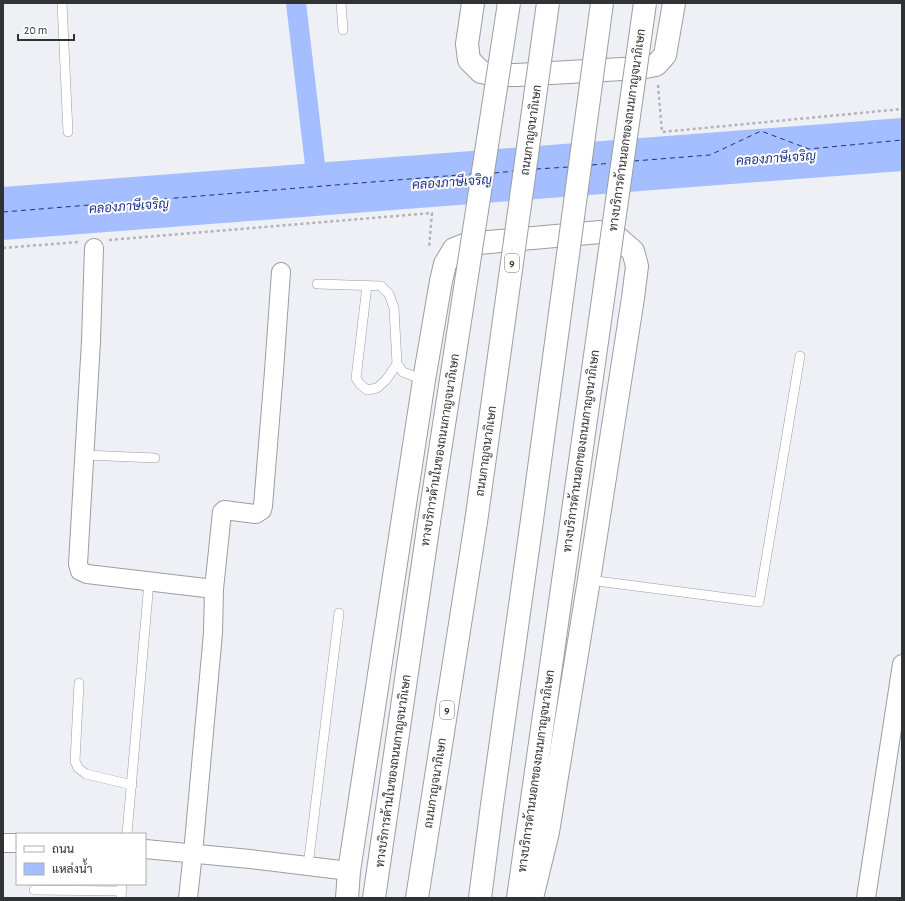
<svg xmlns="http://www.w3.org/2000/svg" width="905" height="901" viewBox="0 0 905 901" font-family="'Alegreya Sans',Sarabun,sans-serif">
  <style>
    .water { fill: #a4beff }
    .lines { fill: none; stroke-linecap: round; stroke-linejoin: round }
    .canal { stroke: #a4beff; stroke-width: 20 }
    .ferry { stroke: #1c318b; stroke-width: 1; stroke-dasharray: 5 4; stroke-linecap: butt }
    .service-casing { stroke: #9b9da1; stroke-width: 10 }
    .minor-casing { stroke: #9b9da1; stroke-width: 20 }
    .secondary-casing { stroke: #9b9da1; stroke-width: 24 }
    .trunk-casing { stroke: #9b9da1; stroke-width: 24 }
    .path { stroke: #b3b4b8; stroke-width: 2.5; stroke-dasharray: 3 3; stroke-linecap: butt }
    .service { stroke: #fff; stroke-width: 9 }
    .minor { stroke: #fff; stroke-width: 18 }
    .secondary { stroke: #fff; stroke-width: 22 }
    .trunk { stroke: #fff; stroke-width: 22 }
    .secondary-bridge-casing { stroke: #9b9da1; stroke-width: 24; stroke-linecap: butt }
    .trunk-bridge-casing { stroke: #9b9da1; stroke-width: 24; stroke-linecap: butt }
    .secondary-bridge { stroke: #fff; stroke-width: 22 }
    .trunk-bridge { stroke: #fff; stroke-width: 22 }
    .labels { text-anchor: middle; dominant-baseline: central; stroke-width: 4; stroke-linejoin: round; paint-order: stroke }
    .shield { fill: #fff; stroke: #6f7070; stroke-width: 1 }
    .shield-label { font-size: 11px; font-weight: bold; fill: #313233 }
    .street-label { font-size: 12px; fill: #313233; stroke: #fff }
    .water-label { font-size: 13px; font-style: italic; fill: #1c318b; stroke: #fff }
  </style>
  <rect width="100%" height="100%" fill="#eef0f5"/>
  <!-- water -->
  <polygon class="water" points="902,118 902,171 3,240 3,187"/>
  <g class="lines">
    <!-- canal -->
    <polyline class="canal" points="296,3 318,190"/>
    <!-- ferry -->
    <g class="ferry">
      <polyline points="634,161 710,155 761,131 809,149 902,140"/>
      <polyline points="592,165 612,163"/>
      <polyline points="536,169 569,167"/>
      <polyline points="494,173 515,171"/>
      <polyline points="3,212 471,174"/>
    </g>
    <!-- service casing -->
    <g class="service-casing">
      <g id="service">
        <polyline points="62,3 68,132"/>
        <polyline points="341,3 343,30"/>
        <polyline points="317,284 381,286 389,294 394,308 397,364 403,372 424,380"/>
        <polyline points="367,286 356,378 360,384 367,390 377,388 386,380 397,364"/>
        <polyline points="85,455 155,458"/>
        <polyline points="589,580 759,602 800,356"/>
        <polyline points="79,683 75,761 78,768 86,774 132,785"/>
        <polyline points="127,834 149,582"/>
        <polyline points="308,866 339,613"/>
        <polyline points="34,890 121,891"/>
        <polyline points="121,898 122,884"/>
      </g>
    </g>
    <!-- minor casing -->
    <g class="minor-casing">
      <g id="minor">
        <polyline points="94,248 91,341 78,564 80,571 87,574 214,589 213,633 193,853 188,898"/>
        <polyline points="214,589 222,512 224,510 256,514 262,510 263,506 274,371 281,272"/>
        <polyline points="3,843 17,843"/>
        <polyline points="145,849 250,859 349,871"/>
        <polyline points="866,898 902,664"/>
      </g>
    </g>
    <!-- secondary casing -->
    <g class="secondary-casing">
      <g id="secondary">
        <polyline points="473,3 467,44 469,60 481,72 496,75 516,75 640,68 656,65 665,55 674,3"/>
        <polyline points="347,898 349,871 424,380 441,281 445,264 454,249 467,244 600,232 618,238 633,251 637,266 633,298 589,580 548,832 532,898"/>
        <polyline points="374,898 429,522"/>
        <polyline points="518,898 571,525"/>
      </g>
    </g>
    <!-- trunk casing -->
    <g class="trunk-casing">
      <g id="trunk">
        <polyline points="417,898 476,522"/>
        <polyline points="480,898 492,805 532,520"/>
      </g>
    </g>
    <!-- path -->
    <g class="path">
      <polyline points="658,85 662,132 902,109"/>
      <polyline points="109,240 432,213 429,248"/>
      <polyline points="3,248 78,242"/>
    </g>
    <!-- service -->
    <use href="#service" class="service"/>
    <!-- minor -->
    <use href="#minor" class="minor"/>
    <!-- secondary -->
    <use href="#secondary" class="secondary"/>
    <!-- trunk -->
    <use href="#trunk" class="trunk"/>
    <!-- secondary-bridge casing -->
    <g class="secondary-bridge-casing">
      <g id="secondary-bridge">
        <polyline points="429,522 509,3"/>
        <polyline points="571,525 645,3"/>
      </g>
    </g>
    <!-- trunk-bridge casing -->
    <g class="trunk-bridge-casing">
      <g id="trunk-bridge">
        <polyline points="532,520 602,3"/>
        <polyline points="476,522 548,3"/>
      </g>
    </g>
    <!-- secondary-bridge -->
    <use href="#secondary-bridge" class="secondary-bridge"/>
    <!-- trunk-bridge -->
    <use href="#trunk-bridge" class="trunk-bridge"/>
  </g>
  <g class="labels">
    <!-- shield labels -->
    <g class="shield">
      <rect x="505" y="254" width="14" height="18" rx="3"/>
      <rect x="440" y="701" width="14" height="18" rx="3"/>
    </g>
    <g class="shield-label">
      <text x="512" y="263">9</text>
      <text x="447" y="710">9</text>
    </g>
    <!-- street labels -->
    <g class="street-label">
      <text transform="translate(531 130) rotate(-82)">ถนนกาญจนาภิเษก</text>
      <text transform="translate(627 130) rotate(-82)">ทางบริการด้านนอกของถนนกาญจนาภิเษก</text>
      <text transform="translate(440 450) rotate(-81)">ทางบริการด้านในของถนนกาญจนาภิเษก</text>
      <text transform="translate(486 451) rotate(-82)">ถนนกาญจนาภิเษก</text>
      <text transform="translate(581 451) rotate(-82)">ทางบริการด้านนอกของถนนกาญจนาภิเษก</text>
      <text transform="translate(393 771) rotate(-82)">ทางบริการด้านในของถนนกาญจนาภิเษก</text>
      <text transform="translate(536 771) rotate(-82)">ทางบริการด้านนอกของถนนกาญจนาภิเษก</text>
      <text transform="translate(435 783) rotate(-81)">ถนนกาญจนาภิเษก</text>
    </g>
    <!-- water labels -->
    <g class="water-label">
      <text transform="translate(776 159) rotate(-4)">คลองภาษีเจริญ</text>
      <text transform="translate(452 183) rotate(-4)">คลองภาษีเจริญ</text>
      <text transform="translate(129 207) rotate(-4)">คลองภาษีเจริญ</text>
    </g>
  </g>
  <!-- border -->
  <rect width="905" height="901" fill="none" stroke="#313233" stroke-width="8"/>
  <!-- legend -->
  <rect x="16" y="833" width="130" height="52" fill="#ffffff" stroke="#adadad"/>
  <rect x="24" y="846" width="20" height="6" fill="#ffffff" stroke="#adadad"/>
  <text x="52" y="853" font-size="12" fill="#313233">ถนน</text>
  <rect x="24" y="863" width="20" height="12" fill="#a4beff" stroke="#adadad"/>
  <text x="52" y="873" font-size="12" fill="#313233">แหล่งน้ำ</text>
  <!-- scale -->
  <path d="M18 34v6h56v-6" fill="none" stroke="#313233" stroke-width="2"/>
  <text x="24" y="34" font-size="12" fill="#313233" stroke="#ffffff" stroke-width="3" paint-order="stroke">20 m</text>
</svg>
